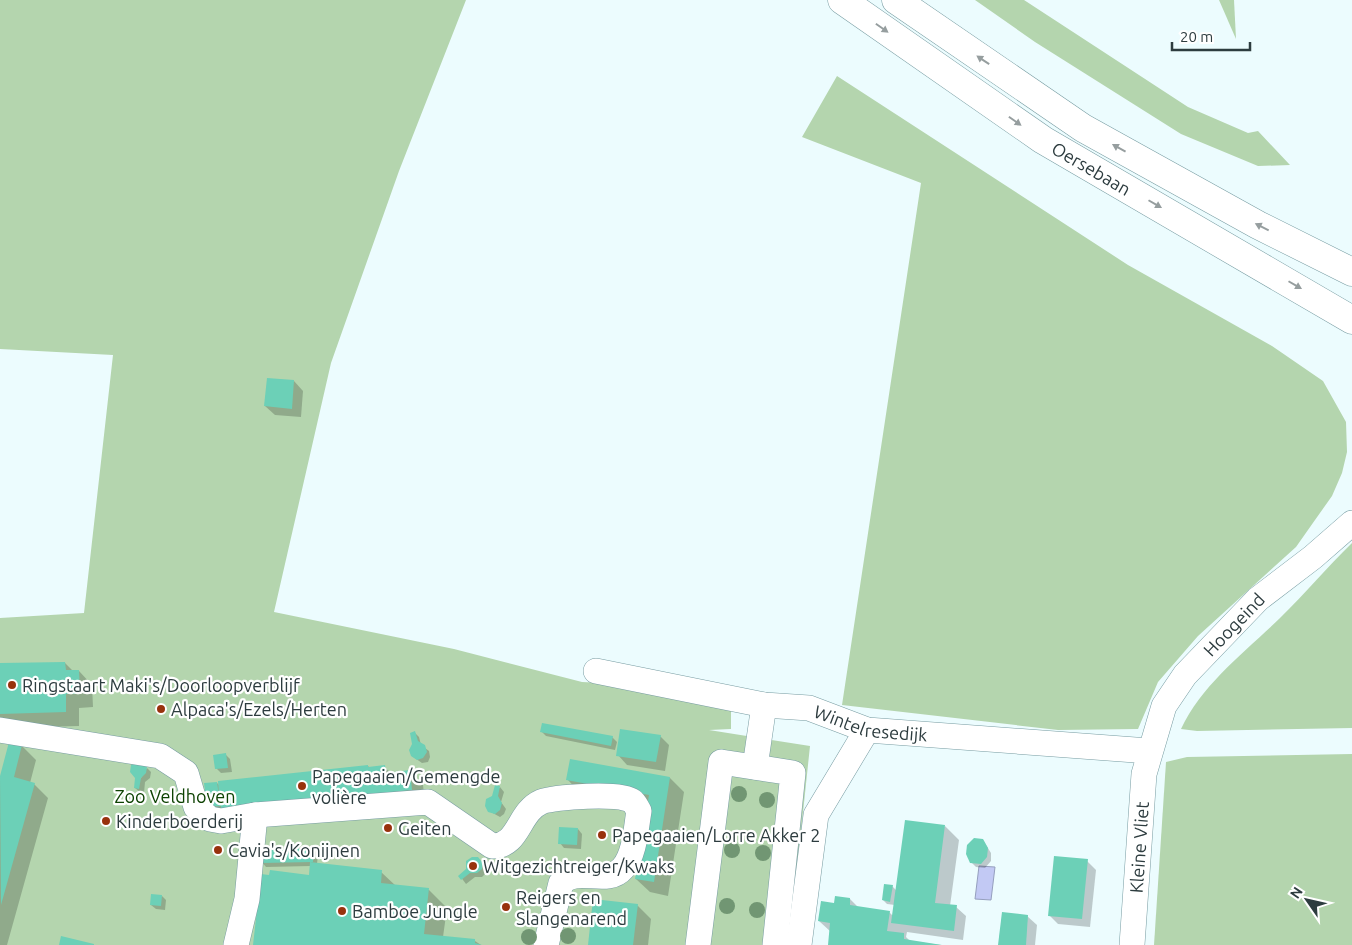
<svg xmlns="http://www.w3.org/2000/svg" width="1352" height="945" viewBox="0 0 1352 945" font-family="Ubuntu,sans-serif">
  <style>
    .green { fill: #b4d5ae }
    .water { fill: #c2c9f4; stroke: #959fbe }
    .shadow { fill: #0003 }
    .building { fill: #6cd0b7 }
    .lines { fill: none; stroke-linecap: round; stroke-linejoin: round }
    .minor-casing { stroke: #779ca2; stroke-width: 26 }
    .major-casing { stroke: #779ca2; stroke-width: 29 }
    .minor { stroke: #fff; stroke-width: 25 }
    .major { stroke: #fff; stroke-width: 28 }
    .tree { fill: #719673 }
    .oneway { fill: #969e9f }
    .poi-dot { fill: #98320d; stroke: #fff; stroke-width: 2 }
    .labels { text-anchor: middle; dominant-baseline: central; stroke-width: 4.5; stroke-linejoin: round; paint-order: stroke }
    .street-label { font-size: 18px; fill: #2d3c3f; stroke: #fff }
    .poi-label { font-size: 18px; fill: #2d3c3f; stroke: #fff; text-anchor: start }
    .park-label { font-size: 18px; fill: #0d4202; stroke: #fff }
  </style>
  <rect width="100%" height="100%" fill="#ecfcfe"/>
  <!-- green -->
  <g class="green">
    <polygon points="0,0 466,0 399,171 331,363 274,612 454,649 582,682 664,686 731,711 731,729 709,730 810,746 789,945 0,945 0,618 84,613 113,355 0,349"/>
    <polygon points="975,0 1024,0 1188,107 1248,133 1258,131 1290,165 1258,166 1181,134 1035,42"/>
    <polygon points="1219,0 1234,0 1236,39"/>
    <polygon points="837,76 1128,265 1272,346 1323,381 1346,422 1347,452 1342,473 1332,496 1315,520 1296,547 1198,636 1158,682 1138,729 1058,730 842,705 921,183 802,137"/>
    <path d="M1352,543V728L1197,731L1181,729C1202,684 1245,652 1280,618C1305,594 1327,567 1352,543Z"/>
    <polygon points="1352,754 1352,945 1154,945 1166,762 1187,757"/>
  </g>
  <!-- water -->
  <polygon class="water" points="979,866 995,867 991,900 975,899"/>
  <!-- shadow -->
  <g class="shadow">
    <polygon points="294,381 303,391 301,417 275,415 265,406"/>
    <polygon points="65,663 73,671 79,671 92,685 93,707 79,708 79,726 0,728 0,664"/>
    <polygon points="541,731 612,737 617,742 615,750 546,736"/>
    <polygon points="415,733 419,737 421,745 429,751 430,757 428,762 422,763 412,756"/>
    <polygon points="660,736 669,745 665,771 627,765 618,755"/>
    <polygon points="10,743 22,746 36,760 30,783 34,784 48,798 7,945 0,945 0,781"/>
    <polygon points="226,755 230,759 232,772 221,773 216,768"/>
    <polygon points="368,766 370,768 384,767 391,773 409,771 423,785 425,803 212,811 217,783 220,786"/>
    <polygon points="147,768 151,772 150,778 145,782 144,793 140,792 135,788"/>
    <polygon points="670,778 684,792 668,896 650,892 636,879 649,806 581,794 568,780"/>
    <polygon points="500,787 504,792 501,802 506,809 504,814 500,817 489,811 493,797"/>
    <polygon points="945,826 959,840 950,906 956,907 966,916 963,940 907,932 906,937 910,941 941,945 829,945 831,932 819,921 835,904 850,899 859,908 889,912 893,916 895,905 887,904 883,900 892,886 897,891"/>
    <polygon points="578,829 582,834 581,849 564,848 560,843"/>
    <polygon points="983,840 991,853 991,861 985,868 976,867 971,862"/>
    <polygon points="313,850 318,854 317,864 381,872 396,886 429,890 447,908 443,937 475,941 481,945 254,945 310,876 311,866 266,867 262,862"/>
    <polygon points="477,858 486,868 486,873 482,877 475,877 466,884 460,876"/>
    <polygon points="1087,861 1096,870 1090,927 1058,924 1049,915"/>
    <polygon points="162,896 166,900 165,910 156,909 151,905"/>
    <polygon points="637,905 651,919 648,945 589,945"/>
    <polygon points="1027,916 1037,925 1035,945 1000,945"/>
  </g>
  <!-- building -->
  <g class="building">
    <polygon points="267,378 294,380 292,409 264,406"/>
    <polygon points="65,662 66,670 79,670 80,694 66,694 66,712 0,714 0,663"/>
    <polygon points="542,723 613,736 611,746 540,732"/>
    <polygon points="620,729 661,735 656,762 616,756"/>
    <polygon points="415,731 418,741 425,745 427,752 423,758 417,760 411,756 409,750 412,744 410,733"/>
    <polygon points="9,742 22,745 14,777 35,783 1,905 0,776"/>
    <polygon points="226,753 228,768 215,769 213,755"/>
    <polygon points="570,759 670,777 654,882 635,879 649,795 566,780"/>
    <polygon points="136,761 142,762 147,767 146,773 141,778 139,789 134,788 135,778 130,772 131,765"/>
    <polygon points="368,765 368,767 385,765 386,773 410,770 412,790 221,810 221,806 207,807 204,783 217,782 219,796 218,781"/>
    <polygon points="495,785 500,786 498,796 502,803 500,810 495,814 488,812 485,806 486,799 492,796"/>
    <polygon points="905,820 945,825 935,903 957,905 954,931 891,923"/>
    <polygon points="559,827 578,828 577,845 558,844"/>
    <polygon points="974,838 983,839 988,848 987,857 981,864 970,863 966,854 967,845"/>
    <polygon points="314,848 313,862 261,863 260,850"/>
    <polygon points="1054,856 1088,859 1082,919 1048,916"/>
    <polygon points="472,857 478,857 482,862 482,869 477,873 470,873 461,880 458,876 466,869 466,861"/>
    <polygon points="310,862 382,870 381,883 429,888 424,934 475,939 475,943 482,945 253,945 261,874 269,875 270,870 309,875"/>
    <polygon points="884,884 893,885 890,902 882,900"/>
    <polygon points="151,894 162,895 161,906 150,905"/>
    <polygon points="835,896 850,898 850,905 890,911 887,931 904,933 904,939 942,945 828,945 830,923 818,921 821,901 834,903"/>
    <polygon points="593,899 638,904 633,945 588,945"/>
    <polygon points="1002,912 1028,915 1026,945 998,945"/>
    <polygon points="61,936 94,944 94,945 59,945"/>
  </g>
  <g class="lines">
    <!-- minor casing -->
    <g class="minor-casing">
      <g id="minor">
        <path id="s1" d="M596,671L764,705L809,708L867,730L1149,751"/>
        <path d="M0,730L160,756L186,773L196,807L210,819L221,821L255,815L428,802L492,846C519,847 518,812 541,802C554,797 621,792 632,801C635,803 637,808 639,811C636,828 635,854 623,868C607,887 578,865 561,883L546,945"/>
        <polyline points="755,767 764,705"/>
        <polyline points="236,945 247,899 255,815"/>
        <polyline points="698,945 721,762 793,773 775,945"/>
        <polyline points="799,945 816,815 867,730"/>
        <path id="s2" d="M1132,945L1144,774L1164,706L1185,675L1258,599L1313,557L1352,523"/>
      </g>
    </g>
    <!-- major casing -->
    <g class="major-casing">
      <g id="major">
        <path id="s3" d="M842,0L1043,140L1352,320"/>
        <polyline points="896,0 1083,128 1258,225 1352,272"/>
      </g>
    </g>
    <!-- minor -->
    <use href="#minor" class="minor"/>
    <!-- major -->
    <use href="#major" class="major"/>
  </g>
  <!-- trees -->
  <g class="tree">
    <circle cx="739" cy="794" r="8"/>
    <circle cx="767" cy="800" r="8"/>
    <circle cx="732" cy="850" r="8"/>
    <circle cx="763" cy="853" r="8"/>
    <circle cx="727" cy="906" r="8"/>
    <circle cx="757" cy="910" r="8"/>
    <circle cx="568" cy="936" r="8"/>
    <circle cx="529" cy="937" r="8"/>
  </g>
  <!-- one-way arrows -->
  <defs><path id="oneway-solid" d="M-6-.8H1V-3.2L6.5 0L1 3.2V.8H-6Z" transform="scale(1.25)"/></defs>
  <g class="oneway">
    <use href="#oneway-solid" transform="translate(882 28) rotate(35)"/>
    <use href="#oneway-solid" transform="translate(983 60) rotate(-146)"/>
    <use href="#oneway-solid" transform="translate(1015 121) rotate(35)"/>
    <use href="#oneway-solid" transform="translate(1119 148) rotate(-151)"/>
    <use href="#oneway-solid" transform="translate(1155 204) rotate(30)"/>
    <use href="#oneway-solid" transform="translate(1262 227) rotate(-153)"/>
    <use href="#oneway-solid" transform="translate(1295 285) rotate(30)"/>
  </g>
  <!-- markers -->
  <g class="poi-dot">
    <circle cx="12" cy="685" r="5"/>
    <circle cx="161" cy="709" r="5"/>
    <circle cx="302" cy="786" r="5"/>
    <circle cx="106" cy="821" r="5"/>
    <circle cx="388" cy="828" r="5"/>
    <circle cx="602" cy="835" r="5"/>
    <circle cx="218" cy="850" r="5"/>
    <circle cx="473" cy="866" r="5"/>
    <circle cx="506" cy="907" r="5"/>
    <circle cx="342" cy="911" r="5"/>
  </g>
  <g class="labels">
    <!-- street labels -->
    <g class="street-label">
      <text stroke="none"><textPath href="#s3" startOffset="301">Oersebaan</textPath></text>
      <text stroke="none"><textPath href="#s2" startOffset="350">Hoogeind</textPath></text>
      <text stroke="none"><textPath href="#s1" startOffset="281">Wintelresedijk</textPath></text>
      <text stroke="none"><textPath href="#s2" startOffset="98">Kleine Vliet</textPath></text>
    </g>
    <!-- poi labels -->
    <g class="poi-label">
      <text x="22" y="685">Ringstaart Maki's/Doorloopverblijf</text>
      <text x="171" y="709">Alpaca's/Ezels/Herten</text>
      <text x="312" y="776">Papegaaien/Gemengde<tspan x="312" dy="21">volière</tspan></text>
      <text x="116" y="821">Kinderboerderij</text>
      <text x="398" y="828">Geiten</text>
      <text x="612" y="835">Papegaaien/Lorre Akker 2</text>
      <text x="228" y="850">Cavia's/Konijnen</text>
      <text x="483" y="866">Witgezichtreiger/Kwaks</text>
      <text x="516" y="897">Reigers en<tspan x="516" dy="21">Slangenarend</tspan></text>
      <text x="352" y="911">Bamboe Jungle</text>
    </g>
    <!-- park labels -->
    <g class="park-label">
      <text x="175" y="796">Zoo Veldhoven</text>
    </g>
  </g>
  <!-- north arrow -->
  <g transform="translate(1307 900) rotate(304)" stroke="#ffffff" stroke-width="4" paint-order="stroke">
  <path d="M0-4L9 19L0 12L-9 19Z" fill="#2d3c3f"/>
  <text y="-8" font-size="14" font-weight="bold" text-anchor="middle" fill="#2d3c3f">N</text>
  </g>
  <!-- scale -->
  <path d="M1172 42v8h78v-8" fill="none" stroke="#2d3c3f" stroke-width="2.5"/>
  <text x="1180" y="42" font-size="15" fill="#2d3c3f" stroke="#ffffff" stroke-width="4" paint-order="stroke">20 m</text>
</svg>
